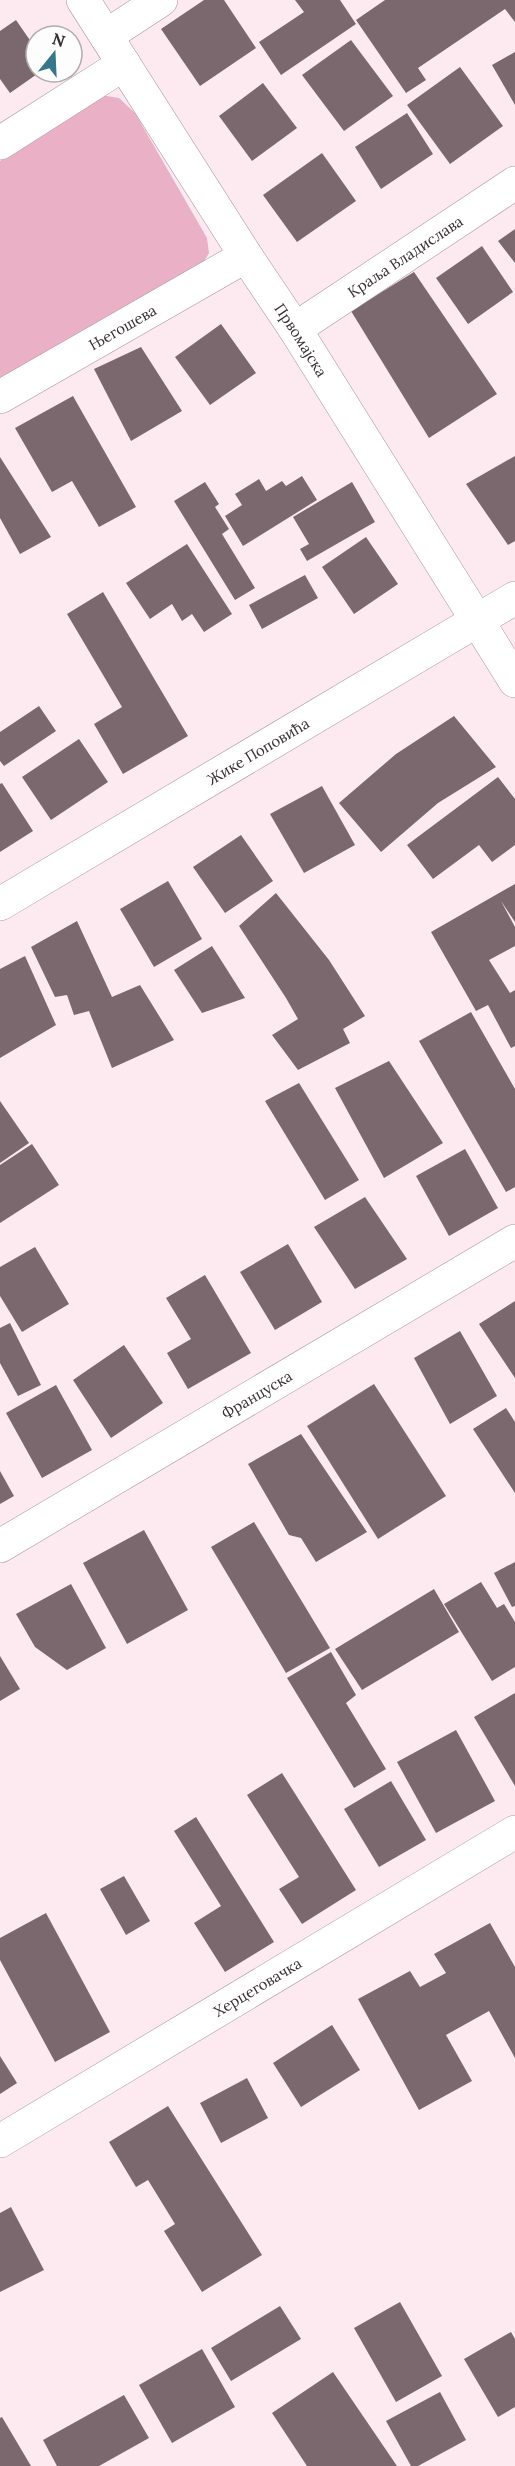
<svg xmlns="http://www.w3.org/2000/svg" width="515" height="2466" viewBox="0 0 515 2466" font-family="Lora,serif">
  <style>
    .green { fill: #eab0c5 }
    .building { fill: #7b676e }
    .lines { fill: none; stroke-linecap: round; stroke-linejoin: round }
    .street-casing { stroke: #aa949b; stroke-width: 34 }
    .street { stroke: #fff; stroke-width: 33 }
    .labels { text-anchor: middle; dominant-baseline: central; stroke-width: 6; stroke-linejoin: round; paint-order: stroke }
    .street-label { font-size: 15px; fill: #382f32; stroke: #fdfdfd }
  </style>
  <rect width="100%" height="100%" fill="#fdeaf0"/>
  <!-- green -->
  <polygon class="green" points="101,95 119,98 135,113 207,238 209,253 203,263 0,382 0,161"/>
  <!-- building -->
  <g class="building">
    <polygon points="204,0 224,0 256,48 200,86 161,29"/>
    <polygon points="295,0 340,0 356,24 281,75 259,42 304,12"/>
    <polygon points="385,0 515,0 515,22 505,9 418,68 426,80 406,93 356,20"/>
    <polygon points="16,20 36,49 36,72 40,72 10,93 0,79 0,31"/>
    <polygon points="351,40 393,96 344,131 302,75"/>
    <polygon points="515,52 515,105 492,65"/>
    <polygon points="460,67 503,126 450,164 407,105"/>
    <polygon points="263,83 297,128 252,161 219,116"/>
    <polygon points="407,113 433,154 381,189 355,147"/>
    <polygon points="322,153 356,201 297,242 263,195"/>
    <polygon points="515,229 515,263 498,241"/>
    <polygon points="482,246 513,292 468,324 436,278"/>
    <polygon points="414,272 497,394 429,438 351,311"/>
    <polygon points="221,324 256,373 210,405 175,357"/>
    <polygon points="141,347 182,411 131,441 94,369"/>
    <polygon points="73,396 136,507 99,527 72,481 52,492 15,428"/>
    <polygon points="515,456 515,541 508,545 466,484"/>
    <polygon points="0,457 51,537 20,554 0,518"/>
    <polygon points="302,476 317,500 243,546 225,516 242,505 235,494 259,479 266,491 282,481 286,486"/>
    <polygon points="205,482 219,504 215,507 229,529 222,534 255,588 235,600 174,501"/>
    <polygon points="352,482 375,522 307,561 300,549 309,544 293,517"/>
    <polygon points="366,537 398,584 354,614 322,567"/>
    <polygon points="187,544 232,614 204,632 192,614 182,621 172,604 150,619 126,583"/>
    <polygon points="305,575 318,598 262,629 249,605"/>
    <polygon points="103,592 188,736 123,774 94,724 122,707 67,614"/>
    <polygon points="39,706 56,731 4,766 0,761 0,732"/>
    <polygon points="454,716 496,767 438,803 381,852 339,803 396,754"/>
    <polygon points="79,739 108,782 51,820 22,777"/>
    <polygon points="498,777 515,799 515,845 492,862 479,845 433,879 407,845"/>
    <polygon points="2,783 33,831 0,852 0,784"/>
    <polygon points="322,786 355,845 304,873 270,814"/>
    <polygon points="241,835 273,881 225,913 193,867"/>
    <polygon points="168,881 202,939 154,967 120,909"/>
    <polygon points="515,884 515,922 501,901 515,927 515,946 489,960 510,993 515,990 515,1046 511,1048 488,1005 476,1011 431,932"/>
    <polygon points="276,893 329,960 365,1016 343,1029 350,1043 298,1070 272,1035 298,1019 286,998 239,926"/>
    <polygon points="77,921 112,997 140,985 174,1040 112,1068 89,1011 74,1015 67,995 55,997 31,947"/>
    <polygon points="212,946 245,998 202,1013 174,970"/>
    <polygon points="25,956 56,1025 0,1058 0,969"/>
    <polygon points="471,1012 515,1089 515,1187 506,1192 419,1041"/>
    <polygon points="389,1061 443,1143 384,1178 335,1088"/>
    <polygon points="299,1083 359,1180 325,1200 265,1101"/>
    <polygon points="0,1101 29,1143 0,1163"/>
    <polygon points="32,1144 59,1185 0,1223 0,1165"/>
    <polygon points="465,1149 498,1208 449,1236 416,1176"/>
    <polygon points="365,1197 407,1259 355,1289 314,1227"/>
    <polygon points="288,1244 322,1302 275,1330 240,1272"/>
    <polygon points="35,1247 69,1304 22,1332 0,1296 0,1267"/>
    <polygon points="205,1275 251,1353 188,1389 167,1353 191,1339 166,1298"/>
    <polygon points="515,1301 515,1378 479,1324"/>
    <polygon points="10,1323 41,1385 18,1396 0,1363 0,1328"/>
    <polygon points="460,1331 497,1396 450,1424 414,1358"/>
    <polygon points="124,1345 163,1403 111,1438 73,1380"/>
    <polygon points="374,1384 446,1496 378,1539 307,1426"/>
    <polygon points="56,1385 92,1450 42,1478 6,1413"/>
    <polygon points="506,1408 515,1422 515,1493 473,1429"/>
    <polygon points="301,1434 367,1532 316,1562 301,1538 289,1535 248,1464"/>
    <polygon points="0,1471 14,1496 0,1504"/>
    <polygon points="254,1522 330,1648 286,1673 211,1547"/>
    <polygon points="144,1530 188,1610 127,1644 83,1563"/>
    <polygon points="515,1562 515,1606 512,1607 494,1573"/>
    <polygon points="481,1582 497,1608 504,1604 515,1622 515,1667 492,1681 444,1604"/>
    <polygon points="71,1584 106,1648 67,1670 35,1647 16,1614"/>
    <polygon points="434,1589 459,1632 362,1690 335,1649"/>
    <polygon points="331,1652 356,1695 346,1703 386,1769 354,1788 287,1678"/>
    <polygon points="0,1656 20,1689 0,1701"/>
    <polygon points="515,1693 515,1786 474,1717"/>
    <polygon points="456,1730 495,1801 436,1833 397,1762"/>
    <polygon points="282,1773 356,1890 302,1924 279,1889 299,1877 247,1795"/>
    <polygon points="391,1781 426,1840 379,1867 344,1809"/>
    <polygon points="196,1817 274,1942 225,1972 194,1923 221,1906 174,1831"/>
    <polygon points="124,1876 150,1921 126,1935 100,1889"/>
    <polygon points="46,1913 110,2032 55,2062 0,1960 0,1938"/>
    <polygon points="490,1923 515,1967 515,2058 489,2011 446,2035 472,2081 419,2110 358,1999 410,1971 420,1987 446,1973 434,1954"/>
    <polygon points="332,2025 360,2070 301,2107 273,2063"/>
    <polygon points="0,2056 17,2083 0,2094"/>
    <polygon points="247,2078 268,2118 221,2143 200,2103"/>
    <polygon points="168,2106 262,2255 202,2292 164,2231 175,2224 148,2180 136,2187 109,2142"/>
    <polygon points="11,2207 44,2270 0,2292 0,2213"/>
    <polygon points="400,2302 442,2376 396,2402 354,2328"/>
    <polygon points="280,2306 301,2339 231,2381 211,2348"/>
    <polygon points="511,2332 515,2339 515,2407 498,2417 464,2359"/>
    <polygon points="202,2349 235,2407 172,2443 139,2385"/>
    <polygon points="333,2372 397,2466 307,2466 272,2413"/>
    <polygon points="440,2392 466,2440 418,2466 411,2466 386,2421"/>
    <polygon points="124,2395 149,2438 99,2466 57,2466 43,2440"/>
    <polygon points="2,2417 31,2466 0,2466 0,2418"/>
  </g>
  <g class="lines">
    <!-- street casing -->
    <g class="street-casing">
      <g id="street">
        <path id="s1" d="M83,0L246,256L295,329L515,681"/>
        <polyline points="106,36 161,0"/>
        <polyline points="0,143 124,64"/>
        <path id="s2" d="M295,329L515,183"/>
        <path id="s3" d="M0,397L246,256"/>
        <path id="s4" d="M0,904L515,598"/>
        <path id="s5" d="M0,1546L515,1241"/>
        <path id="s6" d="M0,2141L515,1832"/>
      </g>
    </g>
    <!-- street -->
    <use href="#street" class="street"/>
  </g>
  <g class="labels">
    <!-- street labels -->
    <g class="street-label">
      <text stroke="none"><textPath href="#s2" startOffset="132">Краља Владислава</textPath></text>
      <text stroke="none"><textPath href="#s3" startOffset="141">Његошева</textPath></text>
      <text stroke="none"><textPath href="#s1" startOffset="404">Првомајска</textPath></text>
      <text stroke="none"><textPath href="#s4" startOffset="300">Жике Поповића</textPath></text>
      <text stroke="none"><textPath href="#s5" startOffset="298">Француска</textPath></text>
      <text stroke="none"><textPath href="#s6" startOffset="300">Херцеговачка</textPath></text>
    </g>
  </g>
  <!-- north arrow -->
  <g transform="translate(54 54) rotate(18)"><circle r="28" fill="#fdfdfd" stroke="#aeabac" stroke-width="1.5"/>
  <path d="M0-4.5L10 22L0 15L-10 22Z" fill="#37768b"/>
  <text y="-9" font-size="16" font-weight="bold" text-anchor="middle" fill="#382f32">N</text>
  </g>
</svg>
